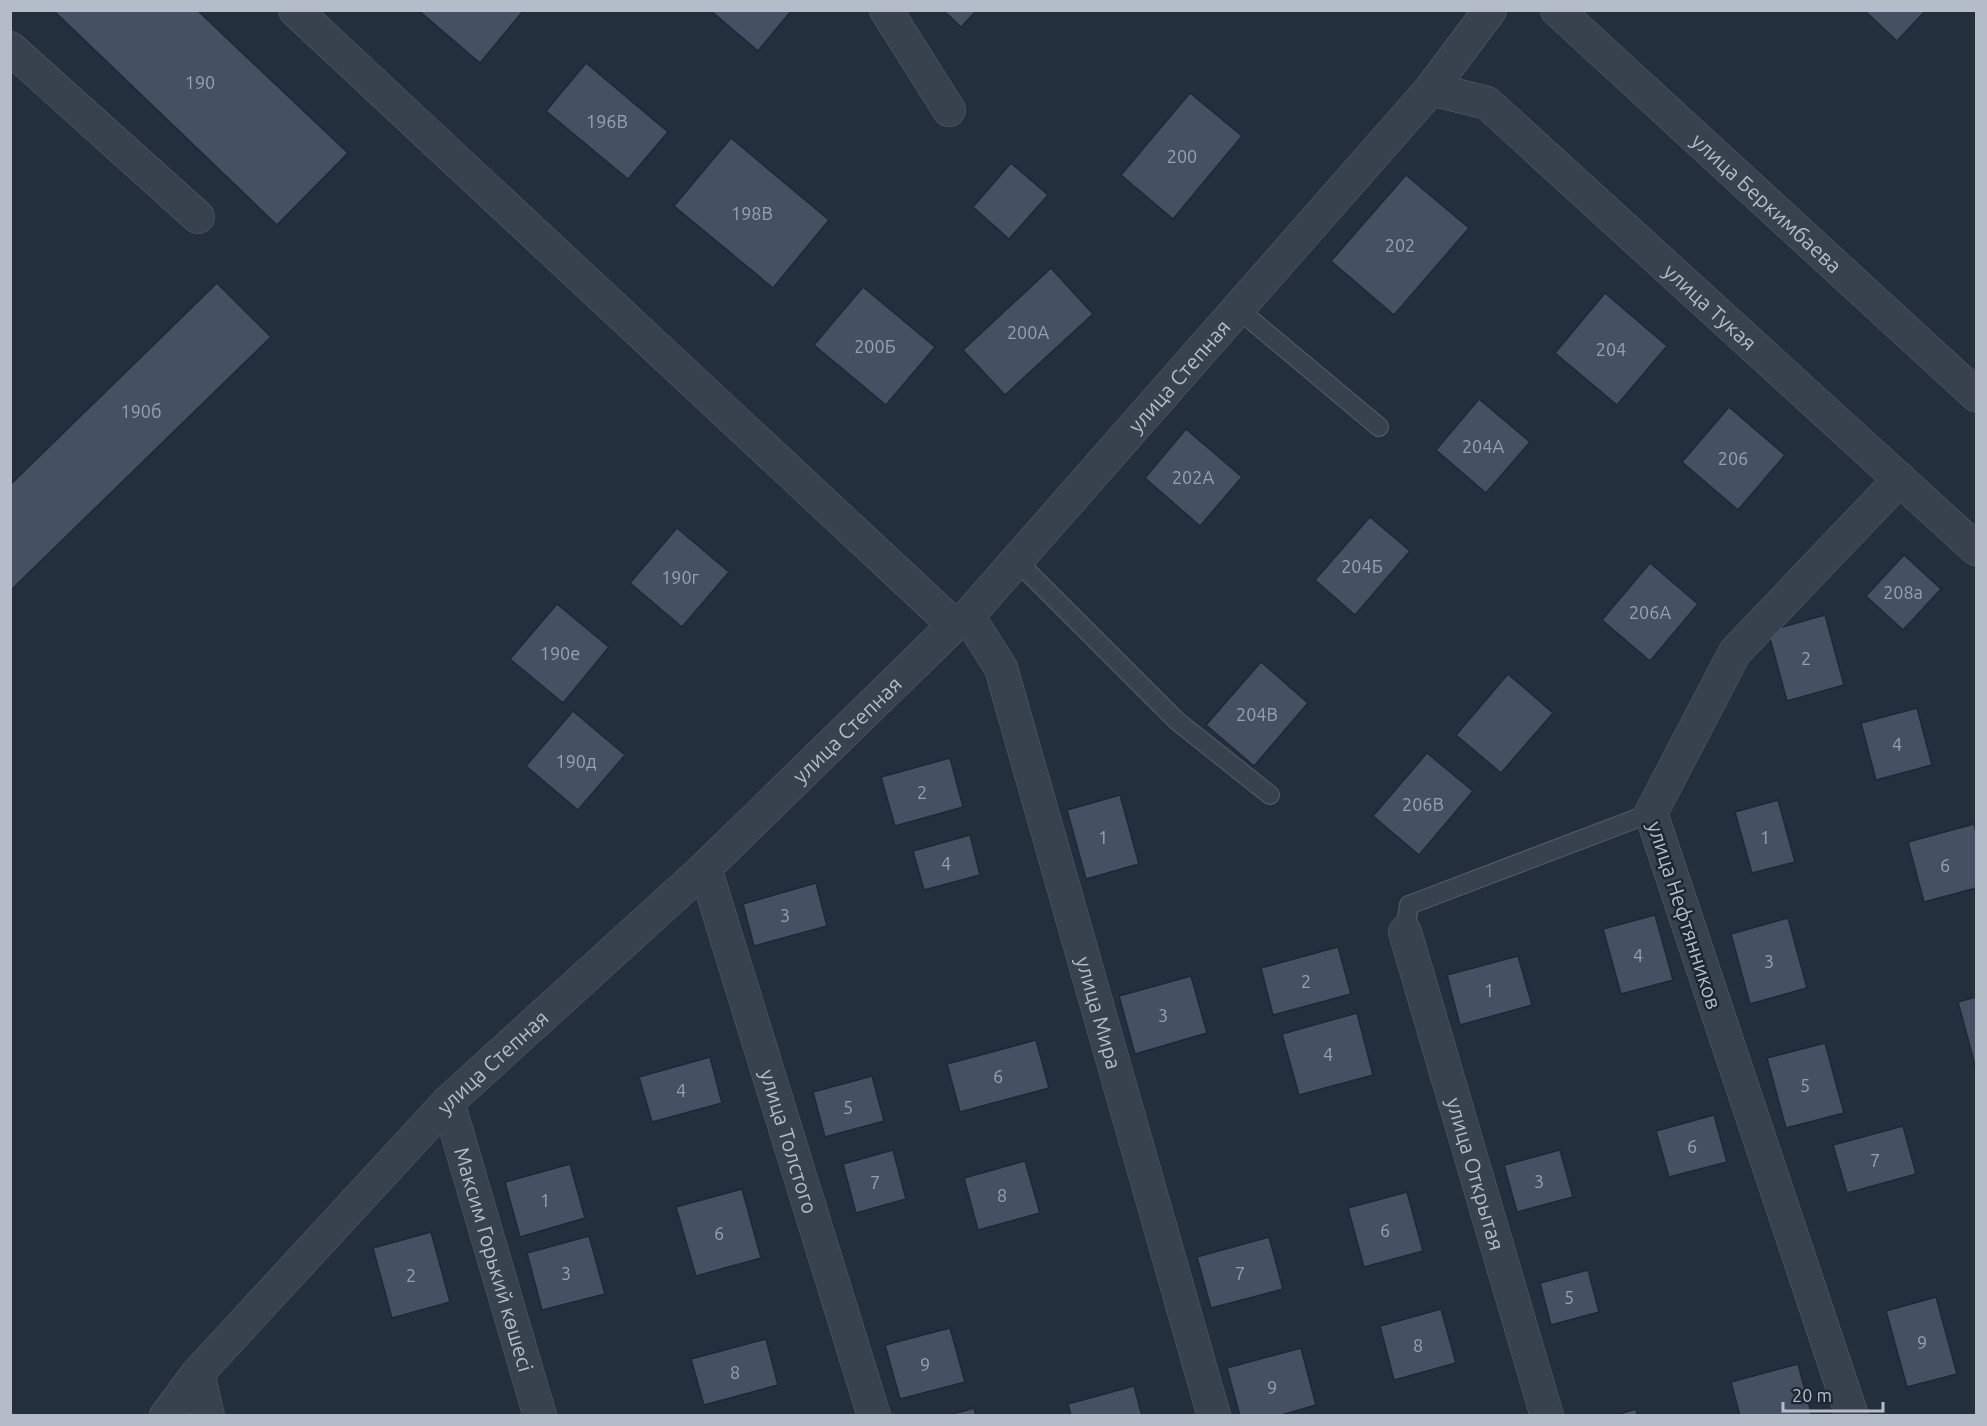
<svg xmlns="http://www.w3.org/2000/svg" width="1987" height="1426" viewBox="0 0 1987 1426" font-family="Ubuntu,sans-serif">
  <style>
    .building { fill: #455162; stroke: #1f2835; stroke-width: 1.5 }
    .lines { fill: none; stroke-linecap: round; stroke-linejoin: round }
    .service-casing { stroke: #565f6c; stroke-width: 20 }
    .minor-casing { stroke: #565f6c; stroke-width: 34 }
    .tertiary-casing { stroke: #565f6c; stroke-width: 34 }
    .service { stroke: #38414e; stroke-width: 18 }
    .minor { stroke: #38414e; stroke-width: 33 }
    .tertiary { stroke: #38414e; stroke-width: 33 }
    .labels { text-anchor: middle; dominant-baseline: central; stroke-width: 5; stroke-linejoin: round; paint-order: stroke }
    .number-label { font-size: 18px; fill: #98a1af }
    .street-label { font-size: 21px; fill: #b4bcc9; stroke: #1d2633 }
  </style>
  <rect width="100%" height="100%" fill="#242f3e"/>
  <!-- building -->
  <g class="building">
    <polygon points="53,10 197,10 348,153 277,225"/>
    <polygon points="418,10 524,10 480,63"/>
    <polygon points="710,10 792,10 758,51"/>
    <polygon points="943,10 977,10 961,27"/>
    <polygon points="1864,10 1926,10 1897,41"/>
    <polygon points="586,63 668,132 628,179 546,111"/>
    <polygon points="1190,93 1242,136 1173,219 1121,175"/>
    <polygon points="731,138 829,220 773,288 674,206"/>
    <polygon points="1011,163 1048,195 1009,239 973,207"/>
    <polygon points="1406,175 1469,228 1394,315 1331,261"/>
    <polygon points="1051,268 1093,314 1005,395 963,350"/>
    <polygon points="217,283 271,337 10,591 10,485"/>
    <polygon points="863,287 935,347 886,405 814,345"/>
    <polygon points="1605,293 1667,346 1617,405 1555,353"/>
    <polygon points="1479,399 1530,442 1486,493 1436,450"/>
    <polygon points="1729,407 1785,455 1738,510 1682,462"/>
    <polygon points="1186,429 1242,477 1200,526 1145,478"/>
    <polygon points="1370,517 1410,551 1355,615 1315,580"/>
    <polygon points="677,528 729,572 682,627 630,583"/>
    <polygon points="1904,555 1941,589 1903,630 1866,596"/>
    <polygon points="1650,563 1698,604 1650,661 1602,620"/>
    <polygon points="557,604 609,647 563,703 510,659"/>
    <polygon points="1825,615 1844,685 1787,701 1768,631"/>
    <polygon points="1261,662 1308,703 1254,766 1206,725"/>
    <polygon points="1508,674 1553,713 1501,773 1456,735"/>
    <polygon points="1917,708 1932,765 1876,780 1861,723"/>
    <polygon points="573,711 625,755 578,810 526,766"/>
    <polygon points="1427,753 1473,791 1419,855 1373,816"/>
    <polygon points="950,758 963,807 895,826 881,777"/>
    <polygon points="1120,795 1139,864 1086,879 1067,810"/>
    <polygon points="1778,800 1795,862 1752,873 1735,812"/>
    <polygon points="1974,824 1976,832 1976,888 1924,902 1908,842"/>
    <polygon points="970,835 980,875 924,890 913,851"/>
    <polygon points="816,883 827,926 754,946 743,904"/>
    <polygon points="1655,915 1673,980 1621,994 1603,929"/>
    <polygon points="1788,918 1807,988 1750,1004 1731,934"/>
    <polygon points="1338,947 1351,994 1273,1015 1261,968"/>
    <polygon points="1518,956 1532,1005 1460,1025 1447,975"/>
    <polygon points="1191,976 1207,1033 1135,1054 1119,996"/>
    <polygon points="1976,997 1976,1069 1958,1002"/>
    <polygon points="1357,1013 1373,1075 1299,1095 1282,1034"/>
    <polygon points="1036,1040 1049,1088 960,1112 947,1064"/>
    <polygon points="1825,1043 1844,1113 1786,1128 1767,1058"/>
    <polygon points="710,1057 722,1103 652,1122 639,1077"/>
    <polygon points="872,1076 884,1121 825,1137 813,1092"/>
    <polygon points="1714,1115 1727,1162 1669,1177 1656,1131"/>
    <polygon points="1903,1126 1916,1174 1847,1193 1833,1145"/>
    <polygon points="893,1150 906,1199 856,1213 843,1164"/>
    <polygon points="1560,1150 1573,1197 1517,1212 1504,1165"/>
    <polygon points="1025,1161 1040,1213 978,1230 964,1178"/>
    <polygon points="570,1164 585,1218 520,1237 505,1182"/>
    <polygon points="742,1189 761,1258 696,1276 676,1207"/>
    <polygon points="1407,1192 1423,1251 1364,1267 1348,1208"/>
    <polygon points="431,1232 450,1302 392,1318 373,1248"/>
    <polygon points="589,1236 605,1294 542,1310 527,1253"/>
    <polygon points="1269,1237 1283,1289 1211,1308 1197,1257"/>
    <polygon points="1588,1270 1599,1312 1551,1325 1540,1283"/>
    <polygon points="1936,1297 1957,1374 1907,1387 1886,1311"/>
    <polygon points="1441,1309 1456,1363 1394,1380 1380,1326"/>
    <polygon points="950,1328 965,1382 900,1399 885,1345"/>
    <polygon points="766,1339 778,1385 704,1405 691,1359"/>
    <polygon points="1301,1348 1316,1405 1278,1416 1240,1416 1227,1368"/>
    <polygon points="1798,1364 1812,1416 1740,1416 1731,1382"/>
    <polygon points="1134,1386 1142,1416 1071,1416 1068,1404"/>
    <polygon points="974,1408 976,1416 946,1416"/>
    <polygon points="1636,1409 1637,1416 1613,1416"/>
  </g>
  <g class="lines">
    <!-- service casing -->
    <g class="service-casing">
      <g id="service">
        <polyline points="1238,309 1379,427"/>
        <polyline points="1017,561 1177,721 1270,795"/>
        <polyline points="1405,932 1409,905 1651,813"/>
      </g>
    </g>
    <!-- minor casing -->
    <g class="minor-casing">
      <g id="minor">
        <polyline points="295,10 954,625"/>
        <polyline points="886,10 949,110"/>
        <path id="s1" d="M1557,10L1976,395"/>
        <polyline points="10,48 198,217"/>
        <path id="s2" d="M1431,89L1487,103L1976,549"/>
        <path id="s3" d="M968,616L1001,668L1214,1416"/>
        <path id="s4" d="M705,868L874,1416"/>
        <path id="s5" d="M1405,932L1547,1416"/>
        <path id="s6" d="M448,1102L540,1416"/>
        <polyline points="198,1373 208,1416"/>
        <polyline points="1852,1416 1651,813 1735,652 1900,479"/>
      </g>
    </g>
    <!-- tertiary casing -->
    <g class="tertiary-casing">
      <g id="tertiary">
        <path id="s7" d="M166,1416L198,1373L448,1102L705,868L954,625L968,616L1431,89L1490,10"/>
      </g>
    </g>
    <!-- service -->
    <use href="#service" class="service"/>
    <!-- minor -->
    <use href="#minor" class="minor"/>
    <!-- tertiary -->
    <use href="#tertiary" class="tertiary"/>
  </g>
  <g class="labels">
    <!-- number labels -->
    <g class="number-label">
      <text x="200" y="82">190</text>
      <text x="607" y="121">196В</text>
      <text x="1182" y="156">200</text>
      <text x="752" y="213">198В</text>
      <text x="1400" y="245">202</text>
      <text x="1028" y="332">200А</text>
      <text x="875" y="346">200Б</text>
      <text x="1611" y="349">204</text>
      <text x="141" y="411">190б</text>
      <text x="1483" y="446">204А</text>
      <text x="1733" y="458">206</text>
      <text x="1193" y="477">202А</text>
      <text x="1362" y="566">204Б</text>
      <text x="680" y="577">190г</text>
      <text x="1903" y="592">208а</text>
      <text x="1650" y="612">206А</text>
      <text x="560" y="653">190е</text>
      <text x="1806" y="658">2</text>
      <text x="1257" y="714">204В</text>
      <text x="1897" y="744">4</text>
      <text x="576" y="761">190д</text>
      <text x="922" y="792">2</text>
      <text x="1423" y="804">206В</text>
      <text x="1103" y="837">1</text>
      <text x="1765" y="837">1</text>
      <text x="946" y="863">4</text>
      <text x="1945" y="865">6</text>
      <text x="785" y="915">3</text>
      <text x="1638" y="955">4</text>
      <text x="1769" y="961">3</text>
      <text x="1306" y="981">2</text>
      <text x="1489" y="990">1</text>
      <text x="1163" y="1015">3</text>
      <text x="1328" y="1054">4</text>
      <text x="998" y="1076">6</text>
      <text x="1805" y="1085">5</text>
      <text x="681" y="1090">4</text>
      <text x="848" y="1107">5</text>
      <text x="1692" y="1146">6</text>
      <text x="1875" y="1160">7</text>
      <text x="1539" y="1181">3</text>
      <text x="875" y="1182">7</text>
      <text x="1002" y="1195">8</text>
      <text x="545" y="1200">1</text>
      <text x="1385" y="1230">6</text>
      <text x="719" y="1233">6</text>
      <text x="566" y="1273">3</text>
      <text x="1240" y="1273">7</text>
      <text x="411" y="1275">2</text>
      <text x="1569" y="1297">5</text>
      <text x="1922" y="1342">9</text>
      <text x="1418" y="1345">8</text>
      <text x="925" y="1364">9</text>
      <text x="735" y="1372">8</text>
      <text x="1272" y="1387">9</text>
    </g>
    <!-- street labels -->
    <g class="street-label">
      <text stroke="none"><textPath href="#s1" startOffset="285">улица Беркимбаева</textPath></text>
      <text stroke="none"><textPath href="#s2" startOffset="360">улица Тукая</textPath></text>
      <text stroke="none"><textPath href="#s7" startOffset="1454">улица Степная</textPath></text>
      <text stroke="none"><textPath href="#s7" startOffset="968">улица Степная</textPath></text>
      <text transform="translate(1685 915) rotate(72)">улица Нефтянников</text>
      <text stroke="none"><textPath href="#s3" startOffset="420">улица Мира</textPath></text>
      <text stroke="none"><textPath href="#s7" startOffset="482">улица Степная</textPath></text>
      <text stroke="none"><textPath href="#s4" startOffset="286">улица Толстого</textPath></text>
      <text stroke="none"><textPath href="#s5" startOffset="252">улица Открытая</textPath></text>
      <text stroke="none"><textPath href="#s6" startOffset="164">Максим Горький көшесі</textPath></text>
    </g>
  </g>
  <!-- border -->
  <rect width="1987" height="1426" fill="none" stroke="#b4bcc9" stroke-width="24"/>
  <!-- scale -->
  <path d="M1783 1402v9h100v-9" fill="none" stroke="#b4bcc9" stroke-width="3"/>
  <text x="1792" y="1402" font-size="18" fill="#b4bcc9" stroke="#1d2633" stroke-width="4.5" paint-order="stroke">20 m</text>
</svg>
